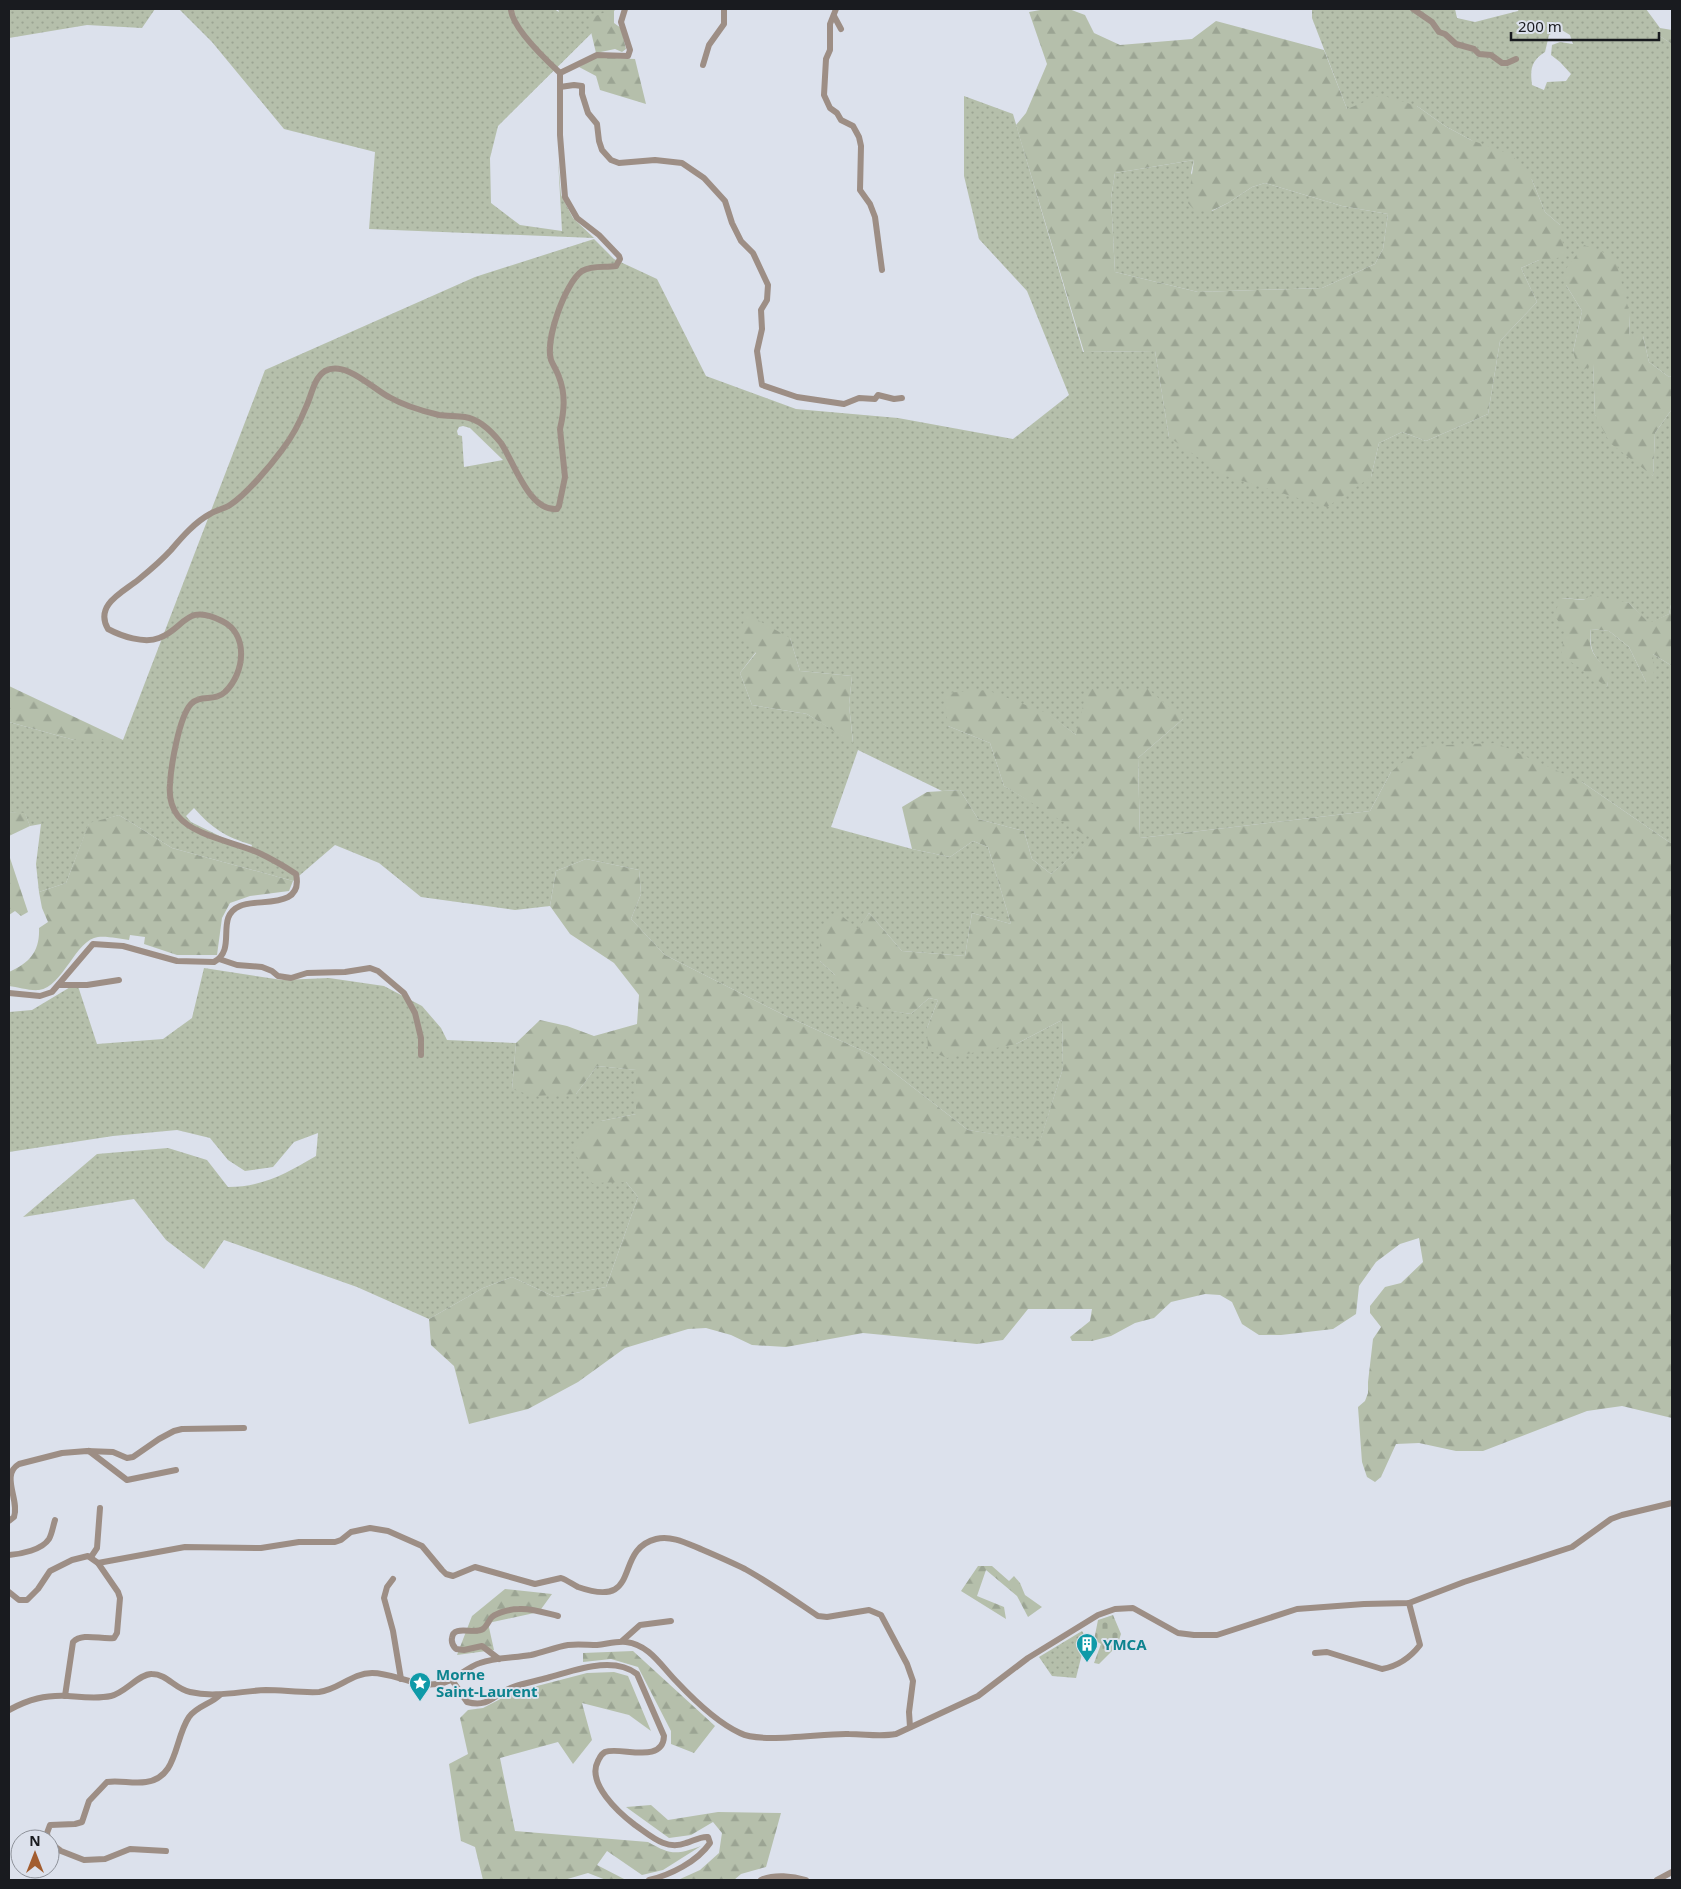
<svg xmlns="http://www.w3.org/2000/svg" width="1681" height="1889" viewBox="0 0 1681 1889" font-family="'Noto Sans',sans-serif">
  <style>
    .green { fill: url(#green-dots); fill-rule: evenodd }
    .forest { fill: url(#forest-firs); fill-rule: evenodd }
    .cemetery { fill: url(#cemetery-stones) }
    .lines { fill: none; stroke-linecap: round; stroke-linejoin: round }
    .minor { stroke: #9d8e85; stroke-width: 6 }
    .labels { text-anchor: middle; dominant-baseline: central; stroke-width: 4; stroke-linejoin: round; paint-order: stroke }
    .culture-label { font-size: 15px; font-weight: bold; fill: #0d838f; stroke: #dce1ec; text-anchor: start }
  </style>
  <defs>
    <pattern id="green-dots" width="8" height="8" patternUnits="userSpaceOnUse" patternTransform="scale(1.25)"><rect width="8" height="8" fill="#b5bfab"/><path d="M2 2h.1M6 6h.1" fill="none" stroke="#9ba493" stroke-width="1.8" stroke-linecap="round"/></pattern>
    <pattern id="forest-firs" width="22" height="20" patternUnits="userSpaceOnUse" patternTransform="scale(1.25)"><rect width="22" height="20" fill="#b5bfab"/><path d="M5 1l3.5 6h-7zM16 11l3.5 6h-7z" fill="#9ba493"/></pattern>
    <pattern id="cemetery-stones" width="16" height="16" patternUnits="userSpaceOnUse" patternTransform="scale(1.25)"><rect width="16" height="16" fill="#b5bfab"/><path d="M2 7V4a2 2 0 0 1 4 0v3zM10 15v-3a2 2 0 0 1 4 0v3z" fill="#9ba493"/></pattern>
  </defs>
  <rect width="100%" height="100%" fill="#dce1ec"/>
  <!-- green -->
  <g class="green">
    <polygon points="9,9 155,9 142,28 87,25 9,38"/>
    <polygon points="179,9 554,9 559,12 558,9 616,9 498,126 490,158 491,203 520,225 562,231 558,159 561,195 573,218 594,238 369,229 375,152 284,129 212,42"/>
    <path d="M1312,9H1455L1457,18L1475,22L1518,11L1519,9H1646L1660,28L1658,35L1672,44V376L1669,377L1649,362L1643,336H1629L1630,315L1566,285L1582,311L1573,352L1593,363L1595,415L1653,476L1655,433L1672,409V600L1669,614L1649,624L1629,603L1561,598L1607,687L1609,672C1595,658 1588,650 1591,629L1609,631L1629,647L1646,682L1653,654L1672,666V844L1582,782L1391,772L1370,811L1140,838L1138,758L1183,719L1076,735L1048,714L948,726L990,743L1004,786L1094,838L1051,874L1032,859L1024,831L978,819L960,790L942,791L858,750L831,827L912,849L950,857L973,841L988,847L1011,924L972,913L965,956L902,951L869,913L858,930L820,961L835,975L887,1010L911,1014L929,998L938,1000L927,1028L1016,1044L1062,1020L1063,1068L1040,1142L968,1130L870,1054L786,1016L665,955L631,919L641,894L639,870L586,859L556,871L550,906L515,910L421,897L379,863L335,845L293,881L172,848L119,815L89,824L66,883L39,892L36,864L41,824L30,826L25,814L9,812V722L74,740H123L265,370L475,277L594,239L614,259L657,279L706,376L796,409L898,418L1013,439L1069,395L1027,291L979,239L964,176V96L1013,114L1083,352L1155,351L1169,437L1371,477L1379,443L1402,432L1426,441L1488,414L1500,341L1537,302L1521,268L1539,260L1560,225L1545,212L1532,180L1471,140L1445,126L1417,106L1347,109L1312,18ZM1560,29L1570,35L1573,44L1560,42L1552,45L1551,55L1560,62L1571,74L1566,81L1547,82L1544,90L1532,85C1530,69 1531,61 1545,52L1549,35ZM463,426L470,428L503,460L464,467L462,436L458,435L457,431L459,427ZM790,638L800,671L852,676L849,705L853,742L807,714L752,705L740,673L756,652ZM194,808C213,829 224,836 252,845L251,848L232,842L191,822L186,816Z"/>
    <polygon points="1194,160 1191,173 1212,211 1228,203 1252,187 1265,183 1342,206 1388,214 1383,249 1375,264 1322,288 1198,292 1115,272 1111,198 1115,173"/>
    <path d="M204,968L282,980L329,978L384,986L422,1006L441,1028L447,1040L516,1043L512,1089L576,1094L597,1066L637,1070L636,1114L601,1121L626,1182L638,1197L606,1287L555,1297L512,1277L483,1288L429,1319L357,1287L224,1240L204,1269L166,1240L134,1199L23,1217L97,1154L168,1148L207,1160L228,1187C263,1187 287,1173 316,1156L318,1133L294,1142L273,1167L245,1171L228,1160L210,1138L177,1130L113,1136L9,1152V1012L32,1010L77,983L97,1044L163,1039L192,1018Z"/>
    <polygon points="1082,1631 1086,1638 1076,1678 1052,1676 1039,1657"/>
  </g>
  <!-- forest -->
  <g class="forest">
    <polygon points="613,9 614,9 614,23 621,28 626,49 622,52 615,49 596,53 588,19"/>
    <path d="M1046,9H1069L1085,15L1094,33L1120,45L1192,39L1216,21L1324,50L1347,109L1381,95L1417,106L1445,126L1471,140L1512,155L1532,180L1545,212L1560,225L1565,257L1539,260L1521,268L1537,302L1500,341L1488,414L1426,441L1402,432L1379,443L1371,477L1327,507L1223,475L1169,437L1155,351L1084,352L1016,125L1026,113L1047,64L1029,12ZM1194,160L1188,203L1195,211H1211L1228,203L1252,187L1265,183L1342,206L1388,214L1383,249L1375,264L1322,288L1198,292L1115,272L1111,198L1115,173Z"/>
    <polygon points="1660,28 1672,30 1672,44 1658,35"/>
    <polygon points="597,57 635,59 646,104 600,90 596,76 579,67"/>
    <polygon points="1584,245 1615,257 1630,315 1629,336 1643,336 1649,362 1669,377 1672,376 1672,409 1655,433 1653,476 1610,443 1595,415 1593,364 1580,372 1573,352 1582,311 1566,285 1565,270"/>
    <path d="M1591,595L1629,603L1649,623L1669,614L1672,600V666L1653,654L1654,678L1646,682L1629,647L1609,631L1591,629C1587,650 1595,658 1610,671L1607,687L1561,655L1565,631L1554,615L1561,598L1584,600Z"/>
    <polygon points="747,614 790,638 800,671 852,676 849,705 853,743 807,714 752,705 740,673 756,653 739,633"/>
    <polygon points="9,686 123,740 74,740 9,722"/>
    <polygon points="1087,689 1148,689 1183,719 1138,758 1140,838 1370,811 1391,772 1422,746 1496,743 1582,782 1672,844 1672,1418 1622,1406 1587,1411 1483,1451 1456,1451 1419,1443 1396,1444 1381,1477 1375,1482 1367,1477 1362,1462 1358,1407 1365,1401 1368,1393 1368,1382 1373,1339 1381,1327 1370,1313 1370,1306 1385,1287 1401,1283 1423,1262 1419,1238 1400,1244 1376,1262 1359,1286 1356,1314 1333,1329 1281,1335 1259,1335 1242,1324 1232,1302 1220,1295 1205,1294 1171,1302 1154,1318 1135,1323 1111,1336 1092,1341 1072,1341 1070,1337 1090,1321 1092,1309 1028,1309 1003,1340 977,1344 863,1333 786,1347 752,1345 731,1335 706,1328 688,1329 625,1348 578,1382 528,1409 469,1424 454,1366 431,1345 429,1319 483,1288 512,1277 555,1297 606,1287 638,1197 626,1182 592,1183 573,1150 601,1121 636,1114 636,1070 597,1066 576,1094 533,1096 512,1089 516,1043 540,1020 567,1026 594,1036 637,1024 639,995 614,963 570,934 550,906 556,871 586,859 639,870 641,894 631,919 665,955 786,1016 870,1054 968,1130 1040,1141 1063,1068 1062,1020 1016,1044 947,1058 928,1050 927,1028 938,1000 929,998 911,1014 843,1004 835,975 820,961 820,933 838,913 858,929 869,913 902,951 965,956 972,913 1011,924 988,847 973,841 950,857 912,849 902,807 927,792 960,790 978,819 1024,831 1032,859 1051,874 1093,838 1083,834 1004,786 990,743 948,726 944,693 987,690 1049,714 1076,735"/>
    <polygon points="9,812 25,813 30,826 9,836"/>
    <path d="M119,815L172,848L293,881L289,891L250,896L230,903L222,918L217,955H177L144,944L145,937L130,935L129,940C120,939 108,936 98,937C76,939 63,987 39,990C30,991 18,987 9,986V972C30,963 40,951 39,928L48,922L42,908L39,892L66,883L89,823Z"/>
    <polygon points="9,855 28,912 21,916 15,911 9,915"/>
    <polygon points="978,1566 992,1566 1009,1581 1014,1576 1020,1583 1025,1595 1042,1607 1028,1617 1017,1596 986,1570 977,1596 1004,1607 1006,1619 961,1591"/>
    <polygon points="505,1589 552,1594 539,1612 488,1623 494,1650 457,1655 472,1616"/>
    <polygon points="633,1651 715,1726 694,1753 671,1744 671,1731 638,1667 611,1659 583,1662 583,1653"/>
    <path d="M614,1672L628,1676L651,1731L629,1715L582,1703L592,1740L573,1764L558,1742L500,1758L515,1831L648,1842C671,1855 676,1855 701,1846L663,1870L642,1875L607,1851L597,1865L626,1880H606L588,1873L564,1880H483L475,1847L461,1841L449,1764L468,1754L460,1718L468,1710L483,1708L514,1692L587,1673Z"/>
    <polygon points="651,1805 668,1820 718,1812 781,1813 766,1867 741,1874 734,1880 678,1880 700,1870 719,1853 722,1833 713,1822 691,1835 669,1838 626,1807"/>
  </g>
  <!-- cemetery -->
  <polygon class="cemetery" points="1113,1615 1121,1634 1117,1646 1099,1664 1094,1663 1101,1644 1094,1640 1098,1620"/>
  <g class="lines">
    <!-- minor -->
    <g class="minor">
      <polyline points="836,9 830,24 830,50 826,59 824,95 830,108 837,113 841,120 853,126 859,137 861,146 860,190 870,204 875,217 882,270"/>
      <polyline points="1413,9 1432,22 1439,32 1445,34 1456,44 1474,49 1479,54 1491,55 1502,63 1507,63 1516,59"/>
      <path d="M511,10C513,29 546,60 560,73"/>
      <polyline points="834,16 841,29"/>
      <polyline points="703,65 709,45 724,24 724,9"/>
      <polyline points="560,87 574,85 582,86 582,94 588,113 597,124 599,141 602,150 611,160 619,163 655,160 682,163 704,178 725,201 732,223 741,241 753,253 768,285 767,300 761,310 762,329 757,351 762,385 797,397 844,404 859,398 875,399 878,395 894,399 902,398"/>
      <polyline points="219,959 237,965 262,967 272,971 278,976 291,978 307,973 345,972 370,968 378,971 404,993 415,1013 421,1038 421,1055"/>
      <polyline points="59,985 87,985 119,980"/>
      <path d="M9,993L40,996L52,992L93,944L123,946L177,961L214,962C238,949 214,917 240,906C258,898 304,910 296,874C284,866 270,858 257,852C234,842 194,836 178,816C171,807 169,795 170,784C171,766 179,717 191,704C200,694 215,702 225,692C245,673 249,634 222,621C185,602 185,629 159,638C144,644 121,636 108,629C94,605 123,592 138,580C149,571 161,561 171,550C182,537 195,522 210,514C216,510 224,509 230,505C246,495 271,465 282,450C292,437 300,422 306,407C312,395 313,379 325,371C345,360 372,388 389,397C403,405 422,411 439,415C447,416 456,416 465,417C479,419 493,433 501,443C514,462 529,512 557,509L559,506L565,477L560,429C564,412 566,395 559,377C557,371 553,365 551,360C545,340 565,283 582,271C593,265 605,268 616,266L620,259L619,256L599,235L577,218L565,197L560,135V73L597,55L628,56L630,50L621,22L625,9"/>
      <polyline points="89,1451 127,1480 176,1470"/>
      <path d="M9,1521L14,1517C20,1500 0,1475 19,1464L62,1453L87,1451L113,1452L127,1458L133,1457L159,1439L174,1431L182,1429L244,1428"/>
      <path d="M9,1555C21,1554 42,1550 49,1539C52,1534 53,1526 55,1520"/>
      <polyline points="91,1557 97,1548 100,1508"/>
      <path d="M98,1563L185,1547L261,1548L299,1542H335L341,1540L351,1532L370,1528L388,1531L422,1546L442,1570L446,1574L453,1576L475,1567L535,1584L561,1578C567,1580 572,1584 578,1587C644,1610 612,1550 656,1539C672,1535 688,1544 703,1550C717,1556 731,1562 745,1569C770,1583 794,1600 818,1616L827,1617L869,1610L881,1615L907,1664L913,1681L909,1712L910,1727"/>
      <polyline points="393,1579 387,1587 384,1598 393,1631 401,1679"/>
      <path d="M9,1592L19,1600H27L38,1589L50,1571L72,1560L88,1556L98,1563L118,1592L120,1598L117,1633L114,1638C101,1640 83,1632 73,1642L65,1696"/>
      <polyline points="622,1641 640,1625 671,1621"/>
      <path d="M1315,1653L1327,1652L1382,1669C1399,1666 1410,1658 1420,1645L1409,1603"/>
      <path d="M499,1659L482,1646L464,1650L456,1649C453,1646 451,1643 452,1638C453,1624 475,1635 483,1629C487,1626 489,1620 492,1617C498,1612 512,1609 519,1609C531,1608 546,1613 558,1616"/>
      <path d="M452,1680L467,1702C490,1708 494,1694 513,1687C524,1683 536,1681 547,1678C574,1671 612,1655 637,1674L664,1736C663,1765 620,1746 605,1752C601,1754 600,1757 598,1761C586,1783 619,1813 635,1825C651,1836 666,1851 686,1843C693,1841 701,1836 708,1837L710,1843C697,1862 670,1875 649,1880"/>
      <path d="M9,1710C29,1699 45,1695 68,1696C82,1697 97,1699 111,1696C125,1693 140,1673 152,1674C167,1674 175,1689 190,1692C215,1698 241,1691 266,1690C283,1690 301,1693 319,1692C338,1690 352,1673 372,1673C394,1673 414,1687 437,1684C454,1683 464,1668 480,1663C496,1657 514,1658 531,1655C544,1652 556,1647 568,1645C578,1644 588,1645 597,1645C607,1644 616,1641 626,1642C650,1645 661,1666 677,1682C694,1700 718,1723 740,1733C761,1744 822,1733 849,1734C866,1734 880,1737 896,1734L978,1696L1028,1658L1098,1615L1115,1609L1133,1608L1178,1633L1194,1635H1217L1297,1609L1364,1604L1409,1603L1464,1582L1572,1547L1611,1519L1622,1515L1672,1503"/>
      <path d="M48,1839L47,1833L50,1825L75,1824L82,1822L89,1801L107,1782C119,1780 133,1784 146,1782C178,1778 174,1739 189,1717C197,1706 211,1704 220,1695"/>
      <polyline points="50,1843 61,1851 84,1860 105,1859 130,1849 166,1851"/>
      <path d="M761,1880C774,1874 793,1876 806,1880"/>
      <polyline points="1657,1880 1672,1872"/>
    </g>
  </g>
  <!-- icons -->
  <defs>
    <g id="building-pin" transform="scale(1.125)"><path d="M0 17L-7.5 6A9.5 9.5 0 1 1 7.5 6Z" fill="#0f9aa8" stroke="#dce1ec"/><path d="M-4-6H4V6H1V3H-1V6H-4ZM-2.5-4.3h1.7v1.8h-1.7ZM.8-4.3h1.7v1.8H.8ZM-2.5-1h1.7V.8h-1.7ZM.8-1h1.7V.8H.8Z" fill="#fff"/></g>
    <g id="sight-pin" transform="scale(1.125)"><path d="M0 17L-7.5 6A9.5 9.5 0 1 1 7.5 6Z" fill="#0f9aa8" stroke="#dce1ec"/><path d="M0-6L1.8-2.2L6-1.7L2.9 1.2L3.7 5.4L0 3.3L-3.7 5.4L-2.9 1.2L-6-1.7L-1.8-2.2Z" fill="#fff"/></g>
  </defs>
  <g fill-rule="evenodd">
    <use href="#building-pin" x="1087" y="1644"/>
    <use href="#sight-pin" x="420" y="1683"/>
  </g>
  <g class="labels">
    <!-- culture labels -->
    <g class="culture-label">
      <text x="1103" y="1644">YMCA</text>
      <text x="436" y="1674">Morne<tspan x="436" dy="17">Saint-Laurent</tspan></text>
    </g>
  </g>
  <!-- border -->
  <rect width="1681" height="1889" fill="none" stroke="#191b1f" stroke-width="20"/>
  <!-- north arrow -->
  <g transform="translate(35 1854)"><circle r="24" fill="#dce1ec" stroke="#8e929a"/>
  <path d="M0-4L9 19L0 12L-9 19Z" fill="#a25d30"/>
  <text y="-8" font-size="14" font-weight="bold" text-anchor="middle" fill="#191b1f">N</text>
  </g>
  <!-- scale -->
  <path d="M1511 32v8h148v-8" fill="none" stroke="#191b1f" stroke-width="2.5"/>
  <text x="1518" y="32" font-size="15" fill="#191b1f" stroke="#dce1ec" stroke-width="4" paint-order="stroke">200 m</text>
</svg>
